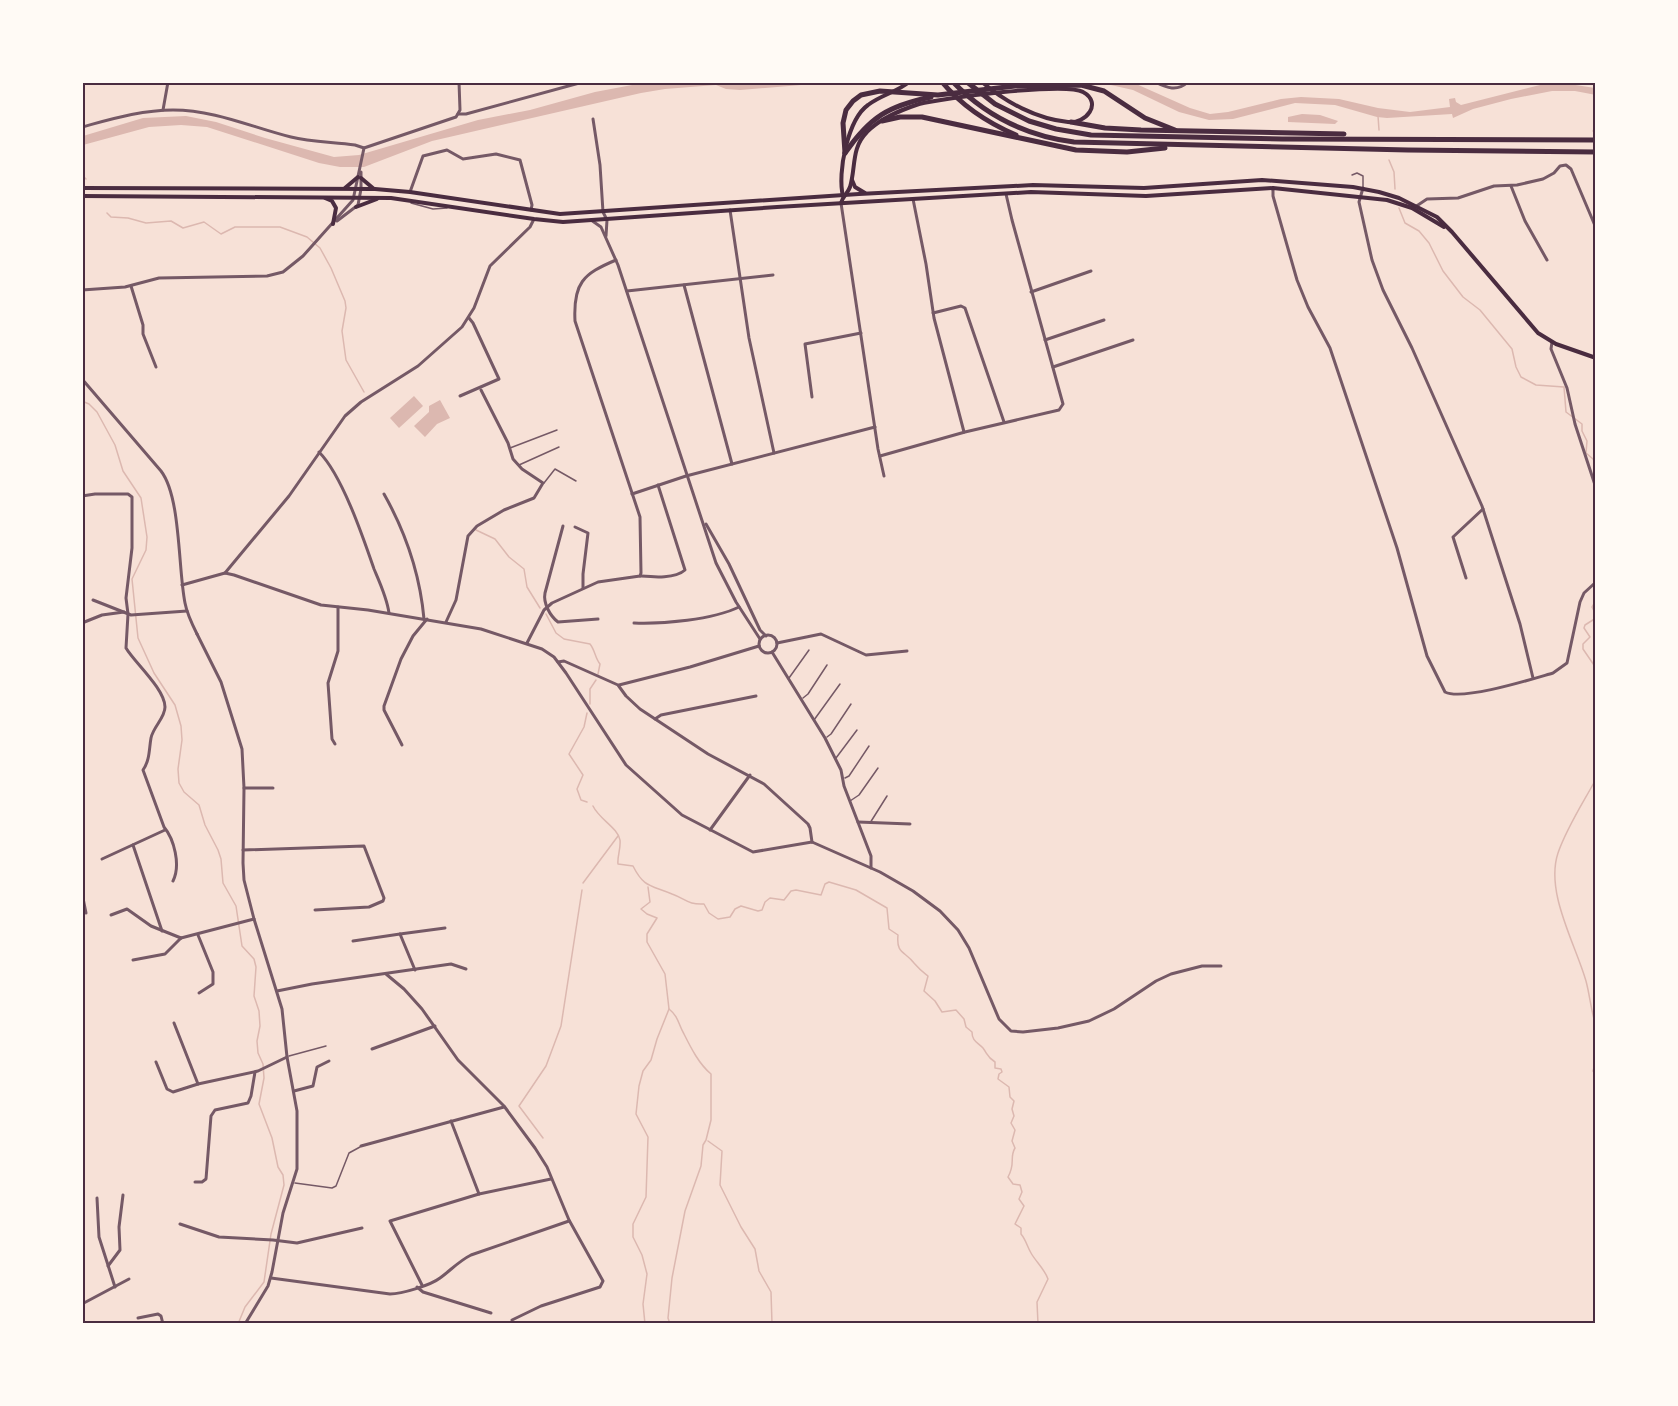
<svg xmlns="http://www.w3.org/2000/svg" width="1678" height="1406" viewBox="0 0 1678 1406" font-family="'DejaVu Sans',sans-serif">
  <style>
    .water { fill: #dcb8b0 }
    .lines { fill: none; stroke-linecap: round; stroke-linejoin: round }
    .stream { stroke: #dcb8b0; stroke-width: 1.5 }
    .service { stroke: #755966; stroke-width: 1.5 }
    .minor { stroke: #755966; stroke-width: 3 }
    .tertiary { stroke: #755966; stroke-width: 3 }
    .secondary { stroke: #4a2c40; stroke-width: 4 }
    .motorway { stroke: #4a2c40; stroke-width: 5 }
    .neatline { fill: none; stroke: #4a2c40; stroke-width: 2 }
  </style>
  <rect width="100%" height="100%" fill="#f7e1d7"/>
  <!-- water -->
  <g class="water">
    <polygon points="648,82 825,83 740,90 726,89 716,85 665,89 641,93 432,141 364,167 340,167 319,163 207,127 181,125 149,127 83,145 83,136 143,118 186,116 216,122 265,138 334,157 359,155 478,120 530,110 595,92"/>
    <polygon points="1102,83 1134,83 1190,108 1210,114 1228,112 1281,99 1301,97 1339,99 1378,108 1410,112 1450,107 1449,99 1455,98 1456,102 1461,105 1540,85 1569,84 1595,88 1596,95 1575,91 1552,91 1511,99 1473,109 1453,118 1452,114 1387,118 1377,117 1335,105 1295,103 1233,119 1209,120 1179,112 1133,90"/>
    <polygon points="1302,114 1320,115 1338,121 1335,124 1288,122 1288,117"/>
    <polygon points="414,396 423,406 399,428 390,418"/>
    <polygon points="440,400 450,418 437,424 425,437 414,426 429,412 429,406"/>
  </g>
  <g class="lines">
    <!-- stream -->
    <g class="stream">
      <polyline points="1378,116 1379,130"/>
      <polyline points="1593,131 1596,125"/>
      <polyline points="1595,158 1596,161"/>
      <polyline points="1389,160 1394,172 1395,189"/>
      <polyline points="82,175 86,179"/>
      <polyline points="1399,208 1405,223 1419,231 1429,243 1443,271 1463,297 1480,310 1512,349 1516,367 1521,377 1536,385 1564,387 1566,412 1582,424 1582,431 1587,441 1586,453 1593,459 1596,465"/>
      <polyline points="107,213 111,217 128,218 146,223 171,221 183,228 204,222 221,234 235,227 280,227 307,237 320,248 331,268 345,301 346,308 342,331 346,360 364,392"/>
      <polyline points="82,401 89,404 97,412 115,445 123,471 141,498 147,537 146,550 132,579 138,638 154,673 175,705 181,726 182,740 178,769 179,783 184,792 199,805 205,825 218,850 221,859 223,883 236,906 242,946 254,959 256,967 254,996 259,1011 260,1026 257,1041 258,1053 263,1064 264,1078 259,1104 272,1138 278,1167 283,1175 284,1185 271,1234 264,1282 245,1307 238,1324"/>
      <polyline points="476,530 495,539 509,557 524,569 527,587 540,608"/>
      <polyline points="1595,599 1596,591"/>
      <polyline points="1596,600 1592,607 1596,615"/>
      <path d="M546,614L556,633L564,639L590,644C595,650 595,658 600,664L598,674"/>
      <polyline points="1596,618 1585,625 1584,628 1590,637 1583,644 1583,649 1596,668"/>
      <polyline points="590,704 590,689 596,680"/>
      <path d="M1596,779C1583,803 1567,827 1558,853C1545,892 1575,943 1586,981C1590,996 1591,1011 1596,1026"/>
      <polyline points="587,802 581,800 577,789 583,775 569,754 584,727 587,713"/>
      <path d="M593,806C599,819 618,828 620,840C621,849 617,857 618,864L633,866C644,888 651,885 672,894C686,899 688,905 704,904L709,913L718,919L730,917L735,909L741,906L758,911L762,910L765,902L770,898L784,900L791,891L796,890L821,895L825,884L829,882L856,890L887,908L889,929L898,935C896,954 905,951 914,963C921,971 920,970 928,976L924,991L935,1001L942,1012L956,1010L964,1019L966,1027L972,1032C972,1041 977,1042 983,1048C988,1055 987,1057 995,1062V1068L1001,1069L1002,1072L999,1074L998,1079L1009,1087L1010,1097L1014,1101L1012,1109L1014,1116L1011,1123L1015,1130L1012,1141L1015,1148C1009,1158 1016,1163 1008,1177L1013,1184L1020,1185L1022,1192L1019,1199L1024,1206L1015,1224L1021,1228V1234C1026,1240 1027,1246 1031,1253C1036,1262 1044,1268 1048,1279L1037,1302L1038,1324"/>
      <polyline points="583,883 618,836"/>
      <path d="M669,1009C679,1017 678,1024 684,1034C691,1048 699,1064 711,1074V1120L706,1140L703,1145L701,1166L685,1211L672,1278L668,1318L670,1324"/>
      <polyline points="1596,1061 1593,1071 1596,1075"/>
      <polyline points="543,1138 519,1106 546,1066 561,1026 582,890"/>
      <polyline points="708,1141 722,1151 720,1185 741,1227 755,1249 759,1271 771,1292 772,1324"/>
      <polyline points="645,1324 643,1304 647,1274 642,1255 633,1237 633,1224 646,1197 648,1137 636,1114 639,1086 643,1071 651,1060 657,1039 669,1009 665,974 647,942 647,934 657,918 647,914 641,909 650,902 648,887"/>
    </g>
    <!-- service -->
    <g class="service">
      <polyline points="1352,175 1357,173 1363,176 1363,188"/>
      <polyline points="411,203 433,209 447,208"/>
      <polyline points="510,448 557,430"/>
      <polyline points="519,465 559,447"/>
      <polyline points="544,483 555,469 576,481"/>
      <polyline points="789,678 809,650"/>
      <polyline points="803,698 808,694 827,665"/>
      <polyline points="814,720 840,684"/>
      <polyline points="827,737 831,734 851,704"/>
      <polyline points="836,758 857,730"/>
      <polyline points="845,778 849,776 869,746"/>
      <polyline points="850,801 859,795 878,768"/>
      <polyline points="870,823 887,796"/>
      <polyline points="289,1056 326,1046"/>
      <polyline points="295,1183 332,1188 336,1186 349,1153 360,1147"/>
    </g>
    <!-- minor -->
    <g class="minor">
      <path d="M1155,82C1167,88 1177,92 1188,82"/>
      <polyline points="163,110 168,82"/>
      <polyline points="458,114 466,114 583,82"/>
      <polyline points="593,119 600,165 603,212"/>
      <path d="M82,127C112,119 142,110 173,110C215,110 251,127 291,137C311,142 334,142 355,145L364,148"/>
      <polyline points="1511,186 1525,221 1547,260"/>
      <path d="M1273,188V196L1297,280L1308,307L1330,348L1397,548L1427,656L1445,692C1463,701 1532,679 1553,673L1567,663L1580,602L1584,593L1596,582"/>
      <polyline points="1363,188 1359,202 1372,260 1383,290 1412,348 1482,506 1520,624 1533,678"/>
      <polyline points="410,192 423,156 447,150 463,159 496,154 520,160 532,205 531,210"/>
      <polyline points="913,199 926,264 934,318 964,432"/>
      <polyline points="841,203 878,449 884,476"/>
      <polyline points="1415,207 1427,199 1458,198 1494,186 1517,185 1543,179 1554,173 1560,166 1566,165 1571,169 1596,228"/>
      <polyline points="730,210 749,338 774,453"/>
      <polyline points="684,285 732,464"/>
      <polyline points="131,286 143,325 143,334 156,367"/>
      <polyline points="627,291 773,275"/>
      <polyline points="1031,292 1091,271"/>
      <polyline points="933,313 961,306 965,308 1004,422"/>
      <polyline points="1045,340 1104,320"/>
      <polyline points="1552,342 1551,349 1567,388 1575,424 1596,488"/>
      <polyline points="1053,367 1133,340"/>
      <polyline points="460,396 499,379 473,323 469,318"/>
      <polyline points="812,397 805,344 861,333"/>
      <path d="M319,452C342,475 363,537 374,569C380,583 387,598 389,613"/>
      <polyline points="880,456 965,432 1059,410 1063,404 1012,220 1006,194"/>
      <path d="M384,494C406,533 420,575 424,619"/>
      <polyline points="632,494 686,476 875,427"/>
      <path d="M82,496L95,494H128L132,497V548L126,598L128,614L126,648C134,662 165,689 165,707C165,718 153,727 151,738C149,749 150,760 143,770L164,827C174,839 181,865 173,881"/>
      <path d="M563,526L545,593C543,603 550,616 558,622L598,619"/>
      <polyline points="575,527 588,533 583,574 583,588"/>
      <polyline points="225,573 289,496 345,416 361,402 418,366 462,327 474,308 490,266 530,227 534,219"/>
      <path d="M640,576C653,577 675,579 685,570L658,485"/>
      <polyline points="1466,578 1453,537 1483,509"/>
      <polyline points="182,585 225,573 234,575 321,605 368,610 481,629 542,649 554,657 566,673 626,765 682,815 753,852 812,842 880,872 913,891 940,911 958,930 969,948 999,1019 1011,1031 1023,1032 1058,1028 1089,1021 1114,1009 1156,981 1171,974 1202,966 1221,966"/>
      <polyline points="93,600 131,615 187,611"/>
      <polyline points="446,622 456,600 468,536 477,526 504,510 534,498 543,483 522,469 513,459 508,443 481,390"/>
      <polyline points="82,623 102,615 124,612"/>
      <path d="M634,623C663,624 712,620 739,607"/>
      <polyline points="197,634 221,682 242,749 244,788 243,863 244,880 254,919 282,1009 287,1057 297,1111 297,1169 283,1213 272,1272 268,1286 245,1324"/>
      <path d="M527,643L544,610L552,603L598,582L640,576L641,573L640,517L575,321C573,283 583,274 616,260"/>
      <polyline points="777,643 821,634 866,655 907,651"/>
      <polyline points="772,652 825,738 841,770 844,786 871,856 871,868"/>
      <polyline points="558,662 564,661 618,685 626,696 640,709 708,754 764,784 808,824 810,828 812,842"/>
      <polyline points="619,685 690,667 759,646"/>
      <polyline points="655,719 661,715 756,696"/>
      <polyline points="335,744 332,739 328,683 338,651 338,607"/>
      <polyline points="402,745 384,710 384,706 401,659 413,636 427,619"/>
      <polyline points="244,788 273,788"/>
      <polyline points="858,822 910,824"/>
      <polyline points="710,830 750,775"/>
      <polyline points="133,845 162,931"/>
      <polyline points="243,850 364,846 384,898 383,901 369,907 315,910"/>
      <polyline points="102,859 165,830"/>
      <polyline points="82,893 86,913"/>
      <polyline points="111,915 127,909 151,926 181,938"/>
      <polyline points="198,935 213,972 213,984 199,993"/>
      <polyline points="181,938 254,919"/>
      <polyline points="353,941 400,934"/>
      <polyline points="133,960 165,954 181,938"/>
      <polyline points="415,970 400,934 445,928"/>
      <polyline points="386,974 404,989 422,1009 458,1060 504,1106 535,1148 547,1167 569,1220 603,1281 600,1287 541,1306 512,1320"/>
      <polyline points="277,991 312,984 451,964 466,969"/>
      <polyline points="174,1023 198,1084"/>
      <polyline points="372,1049 435,1026"/>
      <polyline points="156,1062 167,1089 173,1092 198,1084 258,1071 287,1057"/>
      <polyline points="294,1091 313,1086 317,1067 329,1061"/>
      <polyline points="451,1121 479,1194"/>
      <polyline points="361,1146 504,1107"/>
      <polyline points="195,1182 202,1182 206,1179 211,1116 215,1110 248,1103 251,1096 255,1072"/>
      <polyline points="97,1198 99,1237 115,1287"/>
      <polyline points="180,1224 219,1237 273,1240 297,1243 362,1228"/>
      <polyline points="108,1266 120,1250 119,1227 123,1195"/>
      <path d="M271,1278L390,1294C402,1294 431,1285 440,1278C451,1270 459,1261 471,1255L569,1221"/>
      <polyline points="422,1285 390,1221 479,1194 551,1179"/>
      <polyline points="417,1287 423,1292 491,1313"/>
      <polyline points="82,1304 129,1279"/>
      <polyline points="138,1318 158,1314 161,1316 163,1324"/>
    </g>
    <!-- tertiary -->
    <g class="tertiary">
      <polyline points="603,212 607,220 606,236"/>
      <polyline points="591,220 601,227 618,265 716,563 736,602 760,639"/>
      <polyline points="337,221 358,205 361,189 361,172"/>
      <polyline points="82,290 125,287 159,278 267,276 283,272 303,256 353,200 364,148 456,117 460,110 459,82"/>
      <path d="M82,379L161,471C181,497 178,569 185,603C187,614 192,624 197,634"/>
      <polyline points="706,524 729,564 760,630 766,636"/>
      <circle cx="768" cy="644" r="9"/>
    </g>
    <!-- secondary -->
    <g class="secondary">
      <polyline points="361,178 374,189"/>
      <polyline points="852,180 855,187 865,193"/>
      <polyline points="82,188 375,189 410,192 560,214 859,194 1033,185 1144,188 1262,180 1353,187 1379,192 1399,198 1437,217 1452,232 1538,333 1556,344 1596,358"/>
      <polyline points="345,188 358,177"/>
      <polyline points="82,196 391,198 534,219 563,222 777,207 1031,192 1146,196 1273,188 1387,200 1412,208 1444,227"/>
      <path d="M843,196C837,173 848,119 868,105C881,95 897,92 909,82"/>
      <polyline points="325,198 332,201 336,208 333,224"/>
      <path d="M841,203C843,196 848,193 850,187C856,167 851,148 867,132C880,118 901,110 919,104C942,98 1066,82 1083,92C1103,103 1086,124 1068,122C1037,119 1005,102 982,82"/>
      <polyline points="356,207 377,199"/>
    </g>
    <!-- motorway -->
    <g class="motorway">
      <path d="M942,82C962,106 988,123 1016,135"/>
      <path d="M953,82C986,116 1027,136 1074,142L1408,150L1596,152"/>
      <polyline points="967,82 995,104 1029,121 1056,129 1091,135 1282,139 1596,140"/>
      <polyline points="882,121 900,117 922,117 1076,150 1127,152 1165,148"/>
      <polyline points="1071,122 1105,128 1141,130 1344,134"/>
      <polyline points="845,153 843,123 846,110 853,101 861,95 880,91 938,95 1015,86 1081,85 1104,91 1145,118 1175,130"/>
      <path d="M845,153C870,117 888,106 931,97"/>
    </g>
  </g>
  <!-- border -->
  <rect width="1678" height="1406" fill="none" stroke="#fffaf5" stroke-width="168"/>
  <rect x="84" y="84" width="1510" height="1238" class="neatline"/>
</svg>
